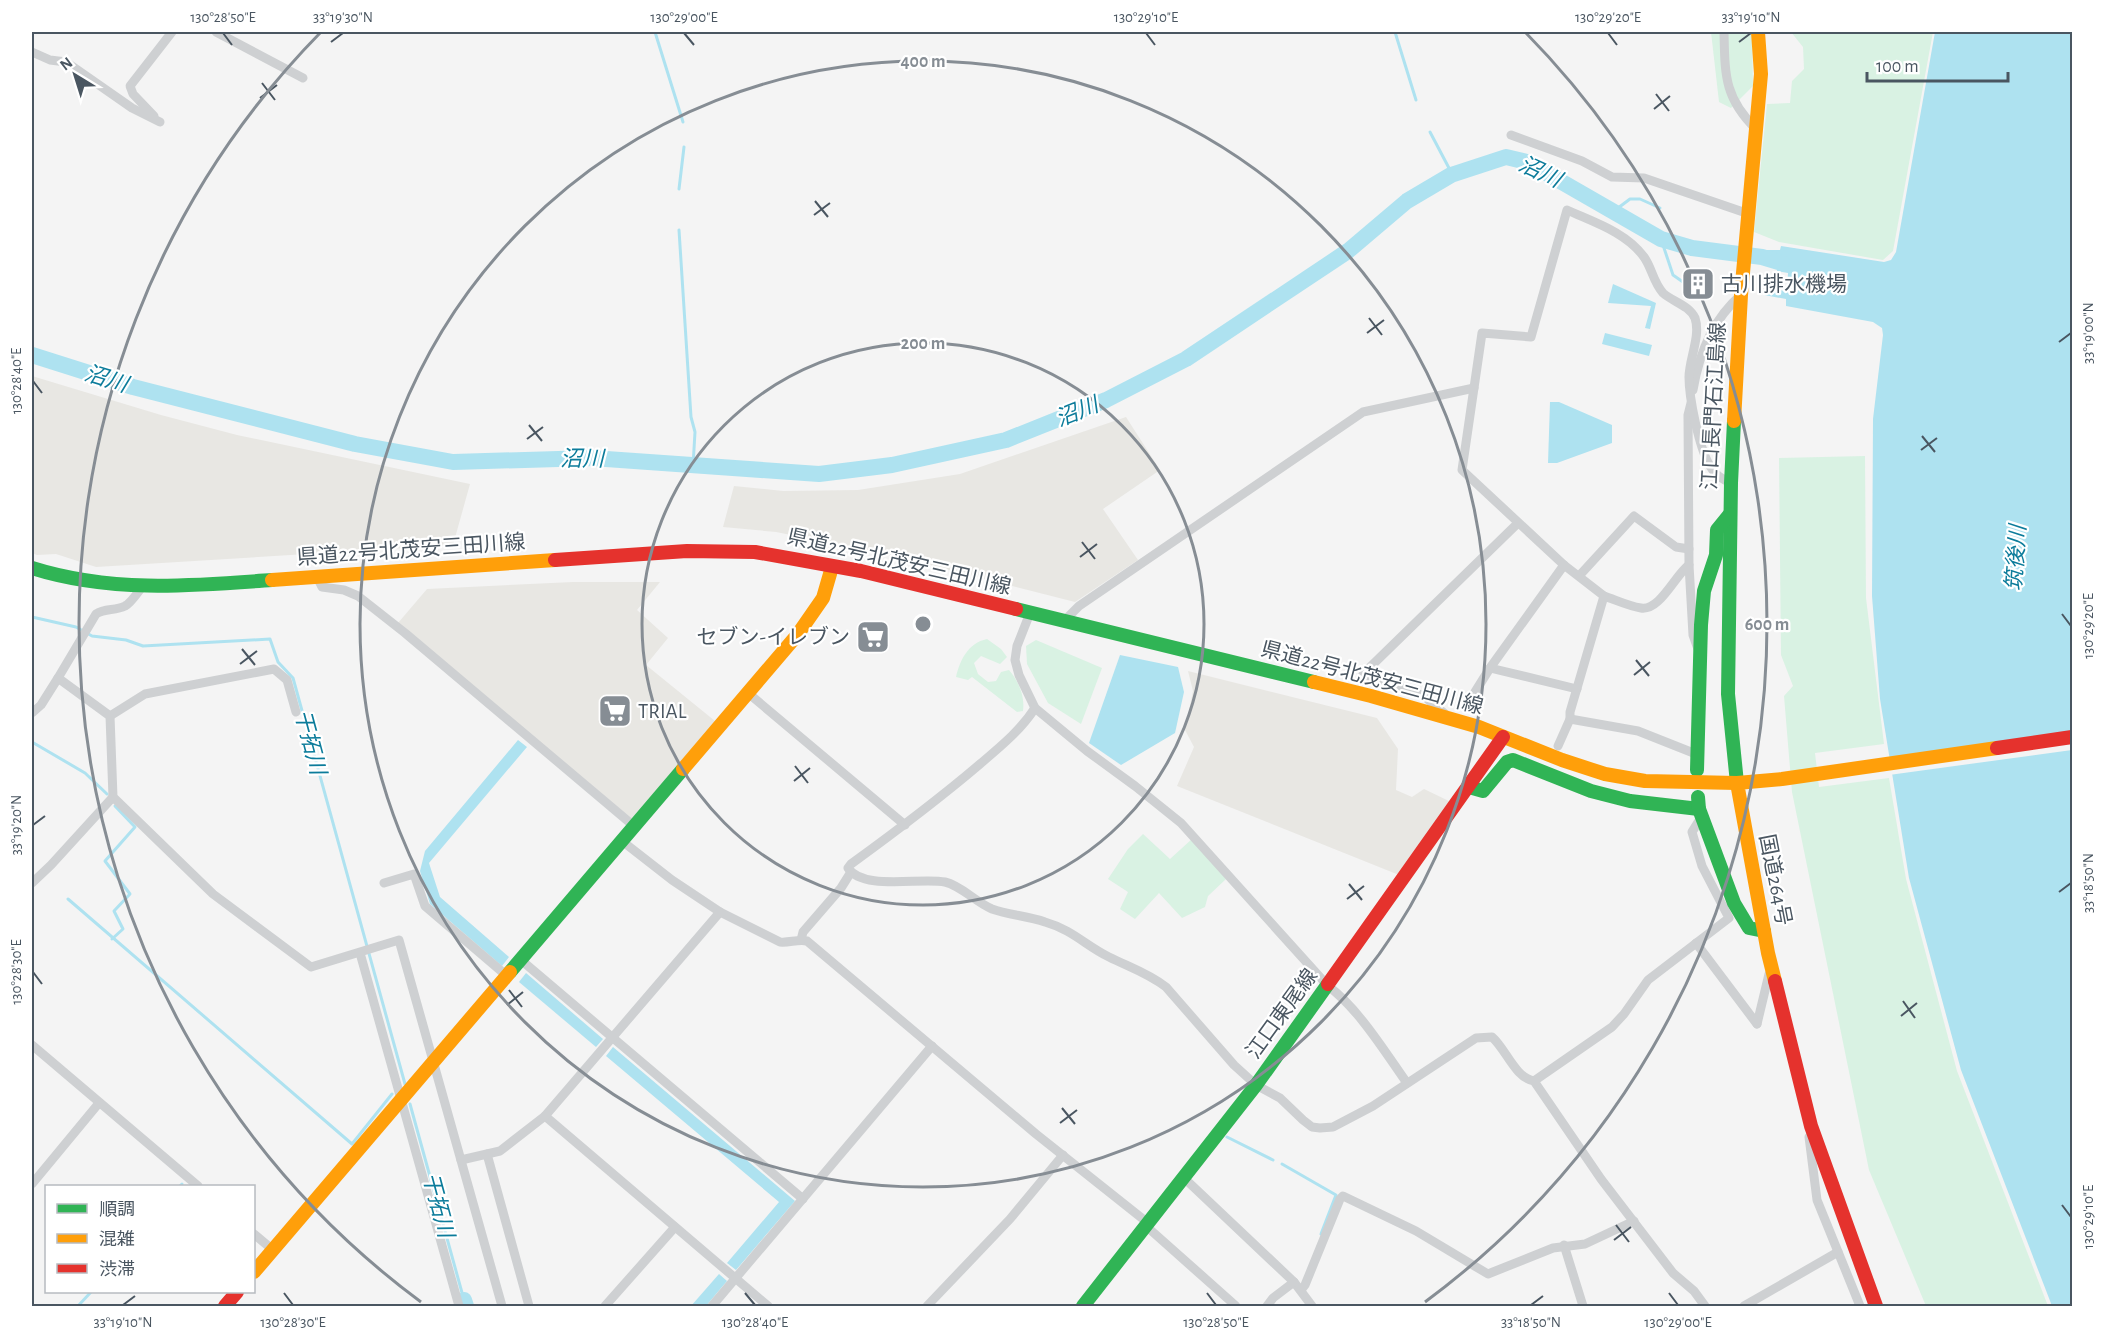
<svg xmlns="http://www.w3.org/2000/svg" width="2104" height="1338" viewBox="0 0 2104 1338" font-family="'Alegreya Sans','Noto Sans JP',sans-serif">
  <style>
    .commercial { fill: #e8e7e3 }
    .green { fill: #d9f2e3 }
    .water { fill: #aee2f0 }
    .pier { fill: #f4f4f4 }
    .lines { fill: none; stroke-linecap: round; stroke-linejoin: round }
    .stream { stroke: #aee2f0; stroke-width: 3 }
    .river { stroke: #aee2f0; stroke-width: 16 }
    .street { stroke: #ced0d2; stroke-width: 9 }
    .fast { stroke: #30b455; stroke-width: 14 }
    .slow { stroke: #ff9f0a; stroke-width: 14 }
    .jam { stroke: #e5322d; stroke-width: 14 }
    .ticks { fill: none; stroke: #4a5661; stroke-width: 2 }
    .ring { fill: none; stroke: #868d94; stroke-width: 3 }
    .labels { text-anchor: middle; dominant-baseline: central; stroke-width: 4.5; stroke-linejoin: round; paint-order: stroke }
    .poi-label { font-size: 21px; fill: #4a5661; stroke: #fff; text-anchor: start }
    .street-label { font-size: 21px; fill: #4a5661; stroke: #fff }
    .water-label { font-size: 22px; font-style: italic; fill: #0c7c9b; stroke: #fff }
    .centre { fill: #868d94; stroke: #fff; stroke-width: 3 }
    .ring-label { font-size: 18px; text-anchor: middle; font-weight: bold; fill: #868d94; stroke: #fff; stroke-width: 4.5; stroke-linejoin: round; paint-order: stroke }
    .neatline { fill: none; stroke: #4a5661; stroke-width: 2 }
    .ticks-label { font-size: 15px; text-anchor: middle; fill: #4a5661 }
  </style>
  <rect width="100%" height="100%" fill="#f4f4f4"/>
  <!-- commercial -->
  <g class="commercial">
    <polygon points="32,376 161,415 237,435 470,484 453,545 96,567 56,554 37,555 32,553"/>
    <polygon points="1126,417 1160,470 1103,509 1138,560 1075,602 891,555 776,532 723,527 734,486 783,491 858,490 960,474"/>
    <polygon points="573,582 660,582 637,610 668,638 646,665 715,721 632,819 398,623 427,589"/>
    <polygon points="1188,671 1377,718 1398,749 1396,790 1412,797 1424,789 1451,802 1399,875 1177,786 1194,747 1185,730 1193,691"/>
  </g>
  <!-- green -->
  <g class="green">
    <polygon points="1711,32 1752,32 1753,86 1731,108 1719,102"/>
    <polygon points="1791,32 1933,32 1893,251 1883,260 1779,242 1754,232 1767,104 1790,103 1792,81 1804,69 1803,47"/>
    <polygon points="1865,456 1866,598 1884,744 1815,753 1819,787 1889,778 1906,879 1957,1071 2048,1306 1926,1306 1869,1170 1792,792 1784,696 1793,686 1781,655 1779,458"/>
    <path d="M987,639L1001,649L1007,657L1000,664L981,656L974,663L978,674L988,682L996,681L1001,672L1009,670C1019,682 1025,696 1023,711L1017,712L972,677L968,680L956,677C960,660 968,643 987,639Z"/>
    <polygon points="1036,640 1102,668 1081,724 1048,703 1027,664 1026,646"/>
    <polygon points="1143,834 1170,859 1192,839 1226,879 1208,896 1205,907 1182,918 1159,893 1135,919 1120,909 1128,892 1108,879 1128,849"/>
  </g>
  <!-- water -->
  <g class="water">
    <polygon points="1935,32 2072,32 2072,1306 2052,1306 1961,1070 1909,878 1880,699 1872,596 1873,419 1883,335 1882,328 1873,322 1786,306 1786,299 1764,295 1764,291 1787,290 1788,273 1777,271 1777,268 1771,264 1761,263 1763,250 1780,250 1781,246 1884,262 1891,260 1896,252"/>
    <polygon points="1613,284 1656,303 1650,329 1645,328 1651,306 1608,303"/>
    <polygon points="1605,333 1652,345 1649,356 1602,344"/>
    <polygon points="1550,402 1559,402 1612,425 1612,443 1557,463 1548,463"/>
    <polygon points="1120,655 1178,667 1184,692 1175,733 1121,765 1089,743"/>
    <polygon points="518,740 527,747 429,863 440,897 509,957 502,966 430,904 420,871 425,851"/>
    <polygon points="526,973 603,1039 596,1047 519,982"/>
    <polygon points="613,1047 795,1201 736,1270 727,1263 779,1202 606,1056"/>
    <polygon points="719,1274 727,1281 706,1306 691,1306"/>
  </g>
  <!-- pier -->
  <polygon class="pier" points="2072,733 2072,750 1889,775 1886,759"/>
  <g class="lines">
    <!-- stream -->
    <g class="stream">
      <polyline points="655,32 683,122"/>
      <polyline points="1395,32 1416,100"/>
      <polyline points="1430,132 1450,170 1451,175"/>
      <polyline points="679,189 684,147"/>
      <polyline points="1614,211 1630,199 1640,199 1660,208"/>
      <polyline points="679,230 691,417 695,432 693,466"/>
      <polyline points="1661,239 1673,275 1683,282"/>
      <polyline points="32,617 76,627 92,636 126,640 143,646 270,639 278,662 293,678 405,1084"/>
      <polyline points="32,742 85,773 107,794"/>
      <polyline points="68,899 352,1144 392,1094"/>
      <polyline points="112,939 123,929 114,911 130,894 105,861 135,827 115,806"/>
      <polyline points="410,1104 464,1300"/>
      <polyline points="1227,1137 1273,1160"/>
      <polyline points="1282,1164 1336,1195 1321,1234"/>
      <polyline points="180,1186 182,1184"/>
      <polyline points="78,1306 91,1292"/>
    </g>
    <!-- river -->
    <g class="river">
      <polyline points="32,355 133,387 355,444 453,462 592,458 819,474 892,465 1006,440 1106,400 1186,359 1348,251 1407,201 1451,175 1506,157 1527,162 1661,239 1692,248 1762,257 1782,263"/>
      <polyline points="464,1300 466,1306"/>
    </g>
    <!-- street -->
    <g class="street">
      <polyline points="216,32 303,78"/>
      <path d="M1724,32C1725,75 1724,98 1757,130"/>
      <polyline points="32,52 50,60 66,62 132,108 160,122"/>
      <polyline points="154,116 133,94 130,86 172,32"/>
      <polyline points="1511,135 1582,161 1612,177 1644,178 1749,214"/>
      <path d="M1693,390C1699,354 1713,319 1741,295"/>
      <polyline points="1691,403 1688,415 1689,565 1693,635 1698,649"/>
      <polyline points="1579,576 1634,516 1676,547 1689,549"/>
      <polyline points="317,577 322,587 344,590 358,596 405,633 635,827"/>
      <path d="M142,587C137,593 132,602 125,606C115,611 105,608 96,614L58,678L110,716L113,797L213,894L311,967L399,940L502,1306"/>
      <path d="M1604,596C1616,600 1628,606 1641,608C1660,611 1675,575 1689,565"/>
      <path d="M1030,613L1017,646L1015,660L1019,675L1035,708L1087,751L1135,786L1181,823L1328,986C1358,1008 1385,1052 1407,1083"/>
      <polyline points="1064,621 1079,606 1363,412 1474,388"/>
      <polyline points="1490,668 1577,689"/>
      <polyline points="1475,692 1490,668 1564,565"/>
      <polyline points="748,693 905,825"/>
      <path d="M1035,708C1021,730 1000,747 980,764C939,799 895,832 851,864L848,868C863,891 921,877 945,882C962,886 975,902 992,909C1009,915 1028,916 1045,922C1073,930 1086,946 1109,957C1129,967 1148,973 1166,987L1234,1065L1256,1085L1280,1098L1303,1120L1312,1127L1320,1128L1333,1127L1373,1106L1476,1038L1492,1037C1506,1049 1515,1078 1534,1081L1601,1179L1673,1273L1694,1291L1705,1306"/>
      <polyline points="32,713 41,705 58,678"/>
      <polyline points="1445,714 1424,696 1363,674 1518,523"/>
      <polyline points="110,716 145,694 274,669 287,680 296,712"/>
      <polyline points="1570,719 1638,731 1696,754"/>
      <path d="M1558,746L1570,719V712L1604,596L1564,565L1462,470L1482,333L1531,337L1567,210C1593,222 1626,232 1644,257C1652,268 1653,282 1663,293C1673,302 1689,305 1695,318C1701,336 1689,359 1689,377C1689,398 1699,448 1710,466C1715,475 1722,479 1731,483"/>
      <path d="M622,841L672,880L720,912L780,942C789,943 798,939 807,941L1036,1134L1148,1223"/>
      <polyline points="32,883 51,865 113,797"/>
      <polyline points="384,883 414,874 425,906 507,976"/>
      <polyline points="801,940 803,932 841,888 851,872"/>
      <polyline points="1696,943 1757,1024"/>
      <polyline points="360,953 459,1306"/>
      <polyline points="521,960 803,1199"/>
      <polyline points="1757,1024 1769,974"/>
      <polyline points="32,1045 198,1186"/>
      <polyline points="1534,1081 1612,1027 1624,1014 1648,980 1729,918 1702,866 1692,832 1702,816"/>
      <polyline points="545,1116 768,1306"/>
      <polyline points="1809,1137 1817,1200 1860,1306"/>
      <polyline points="487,1154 529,1306"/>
      <polyline points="461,1160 500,1151 545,1116 720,912"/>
      <polyline points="1183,1177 1294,1282 1312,1306"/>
      <polyline points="32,1184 99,1103"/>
      <polyline points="1146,1226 1236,1306"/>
      <polyline points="254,1234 273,1250"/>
      <polyline points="1564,1245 1583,1306"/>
      <polyline points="1301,1290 1305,1285 1340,1199 1343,1196 1416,1231 1488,1274 1553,1248 1585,1244 1634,1221"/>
      <polyline points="605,1306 675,1227"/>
      <polyline points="712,1306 932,1046"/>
      <polyline points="927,1306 1010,1219 1063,1155"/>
      <polyline points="1267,1306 1273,1298 1294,1282"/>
      <polyline points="1744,1306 1838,1252"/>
    </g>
    <!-- fast -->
    <g class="fast">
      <polyline points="1734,421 1731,483 1728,694 1737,783"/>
      <path d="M32,568C111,593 191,586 272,580"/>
      <polyline points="1016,609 1314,682"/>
      <polyline points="1697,770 1701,625 1704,591 1716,555 1717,530 1730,514"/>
      <polyline points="1469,787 1483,791 1507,762 1513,760 1591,791 1630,801 1699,809"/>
      <polyline points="1698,797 1699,809 1734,903 1749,928 1764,931"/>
      <polyline points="510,972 683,769"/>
      <polyline points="1083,1306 1256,1085 1328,984"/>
    </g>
    <!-- slow -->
    <g class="slow">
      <polyline points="1734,421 1741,295 1761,74 1758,32"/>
      <polyline points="272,580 555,560"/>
      <polyline points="1314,682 1371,696 1479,727 1562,760 1605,774 1645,781 1737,783"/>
      <polyline points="683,769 798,634 823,598 832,567"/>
      <polyline points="1775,981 1768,953 1737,783 1782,779 1997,748"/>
      <polyline points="254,1272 510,972"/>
    </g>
    <!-- jam -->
    <g class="jam">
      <polyline points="555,560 687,551 755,552 861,571 1016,609"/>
      <polyline points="1997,748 2072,737"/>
      <polyline points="1775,981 1811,1126 1876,1306"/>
      <polyline points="1328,984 1503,737"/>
      <polyline points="225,1306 237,1292"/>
    </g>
  </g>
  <!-- ticks -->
  <path class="ticks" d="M223,33L232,45M684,33L694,45M1146,33L1155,45M1608,33L1617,45M331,42L343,33M1739,42L1751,33M262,83L275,100M1656,94L1669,111M260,98L277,85M1654,109L1670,96M815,201L828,217M814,215L830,203M1369,318L1382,335M1367,333L1384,320M2059,342L2071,333M33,381L42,393M529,425L542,441M1922,436L1935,452M527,439L543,427M1921,450L1937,438M1082,542L1095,559M1080,557L1097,544M2062,614L2071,626M242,649L255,665M1636,660L1649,676M240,664L257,651M1634,675L1650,662M795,766L808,783M794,781L810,768M33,825L45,816M1349,884L1362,900M2059,892L2071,883M1347,899L1364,886M33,972L42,984M509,990L522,1007M1903,1001L1915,1018M507,1005L523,992M1901,1016L1917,1003M1062,1108L1075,1124M1060,1123L1077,1110M2062,1205L2071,1217M1616,1225L1629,1242M1614,1240L1631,1227M284,1293L293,1305M745,1293L755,1305M1207,1293L1216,1305M1669,1293L1678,1305M123,1305L135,1296M1531,1305L1543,1296"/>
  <!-- distance rings -->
  <g class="ring">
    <circle cx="923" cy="624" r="281"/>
    <circle cx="923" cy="624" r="563"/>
    <path d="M421 1302A844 844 0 0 1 321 32M1525 32A844 844 0 0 1 1425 1302"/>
  </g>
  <!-- icons -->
  <defs>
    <g id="building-square" transform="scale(1.725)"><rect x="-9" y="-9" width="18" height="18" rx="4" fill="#868d94" stroke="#fff"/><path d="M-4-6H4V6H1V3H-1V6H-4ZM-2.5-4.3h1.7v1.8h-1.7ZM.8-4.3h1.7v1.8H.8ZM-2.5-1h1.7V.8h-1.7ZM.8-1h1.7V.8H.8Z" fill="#fff"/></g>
    <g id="supermarket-square" transform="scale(1.725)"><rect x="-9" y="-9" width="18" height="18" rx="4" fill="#868d94" stroke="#fff"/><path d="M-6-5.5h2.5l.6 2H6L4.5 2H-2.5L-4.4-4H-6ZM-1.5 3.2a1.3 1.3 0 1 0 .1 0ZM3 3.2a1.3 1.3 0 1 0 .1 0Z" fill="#fff"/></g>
  </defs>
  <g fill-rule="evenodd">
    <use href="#building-square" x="1698" y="284"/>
    <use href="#supermarket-square" x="873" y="637"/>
    <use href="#supermarket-square" x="615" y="711"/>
  </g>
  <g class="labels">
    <!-- poi labels -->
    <g class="poi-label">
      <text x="1721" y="284">古川排水機場</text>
      <text x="850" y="637" text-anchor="end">セブン-イレブン</text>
      <text x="638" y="711">TRIAL</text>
    </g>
    <!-- street labels -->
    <g class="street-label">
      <text transform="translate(1714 406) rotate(-87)">江口長門石江島線</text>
      <text transform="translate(411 550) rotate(-4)">県道22号北茂安三田川線</text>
      <text transform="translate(899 562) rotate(13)">県道22号北茂安三田川線</text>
      <text transform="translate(1372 678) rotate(15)">県道22号北茂安三田川線</text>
      <text transform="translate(1775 880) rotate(79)">国道264号</text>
      <text transform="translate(1282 1014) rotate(-54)">江口東尾線</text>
    </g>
    <!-- water labels -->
    <g class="water-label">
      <text transform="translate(1540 172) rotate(25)">沼川</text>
      <text transform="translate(106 379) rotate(17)">沼川</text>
      <text transform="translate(1077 412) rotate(-22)">沼川</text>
      <text x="582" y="459">沼川</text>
      <text transform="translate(2016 558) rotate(-86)">筑後川</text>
      <text transform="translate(310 742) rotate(75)">干拓川</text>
      <text transform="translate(438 1205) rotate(75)">干拓川</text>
    </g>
  </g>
  <circle cx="923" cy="624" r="9" class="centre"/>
  <g class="ring-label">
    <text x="923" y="67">400 m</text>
    <text x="923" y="349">200 m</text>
    <text x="1767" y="630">600 m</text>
  </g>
  <!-- border -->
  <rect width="2104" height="1338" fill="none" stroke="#ffffff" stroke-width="66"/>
  <!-- legend -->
  <rect x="45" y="1185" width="210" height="108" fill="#ffffff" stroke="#b7bbc0" stroke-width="1.5"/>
  <rect x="57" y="1204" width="30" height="9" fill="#30b455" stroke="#b7bbc0" stroke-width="1.5"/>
  <text x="99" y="1215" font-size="18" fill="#4a5661">順調</text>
  <rect x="57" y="1234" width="30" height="9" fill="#ff9f0a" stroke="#b7bbc0" stroke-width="1.5"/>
  <text x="99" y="1245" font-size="18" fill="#4a5661">混雑</text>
  <rect x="57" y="1264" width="30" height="9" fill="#e5322d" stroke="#b7bbc0" stroke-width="1.5"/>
  <text x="99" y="1275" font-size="18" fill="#4a5661">渋滞</text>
  <!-- north arrow -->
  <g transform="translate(75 75) rotate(322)" stroke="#ffffff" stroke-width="4.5" paint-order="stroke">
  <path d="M0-4.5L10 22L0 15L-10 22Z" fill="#4a5661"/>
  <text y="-9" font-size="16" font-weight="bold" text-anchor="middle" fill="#4a5661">N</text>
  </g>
  <!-- scale -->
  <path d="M1867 72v9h141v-9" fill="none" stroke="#4a5661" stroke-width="3"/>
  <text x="1876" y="72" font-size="18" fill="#4a5661" stroke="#ffffff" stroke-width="4.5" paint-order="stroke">100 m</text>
  <rect x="33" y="33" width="2038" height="1272" class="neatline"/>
  <g class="ticks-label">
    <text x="223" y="22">130°28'50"E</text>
    <text x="343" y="22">33°19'30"N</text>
    <text x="684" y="22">130°29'00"E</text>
    <text x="1146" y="22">130°29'10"E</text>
    <text x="1608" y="22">130°29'20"E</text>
    <text x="1751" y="22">33°19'10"N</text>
    <text transform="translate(2088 333) rotate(-90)" y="5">33°19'00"N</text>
    <text transform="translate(16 381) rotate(-90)" y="5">130°28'40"E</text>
    <text transform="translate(2088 626) rotate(-90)" y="5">130°29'20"E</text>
    <text transform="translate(16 825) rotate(-90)" y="5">33°19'20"N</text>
    <text transform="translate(2088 883) rotate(-90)" y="5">33°18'50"N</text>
    <text transform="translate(16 972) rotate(-90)" y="5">130°28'30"E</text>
    <text transform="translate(2088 1217) rotate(-90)" y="5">130°29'10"E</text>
    <text x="123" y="1327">33°19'10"N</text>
    <text x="293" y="1327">130°28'30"E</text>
    <text x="755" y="1327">130°28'40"E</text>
    <text x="1216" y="1327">130°28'50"E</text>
    <text x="1531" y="1327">33°18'50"N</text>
    <text x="1678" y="1327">130°29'00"E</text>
  </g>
</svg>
